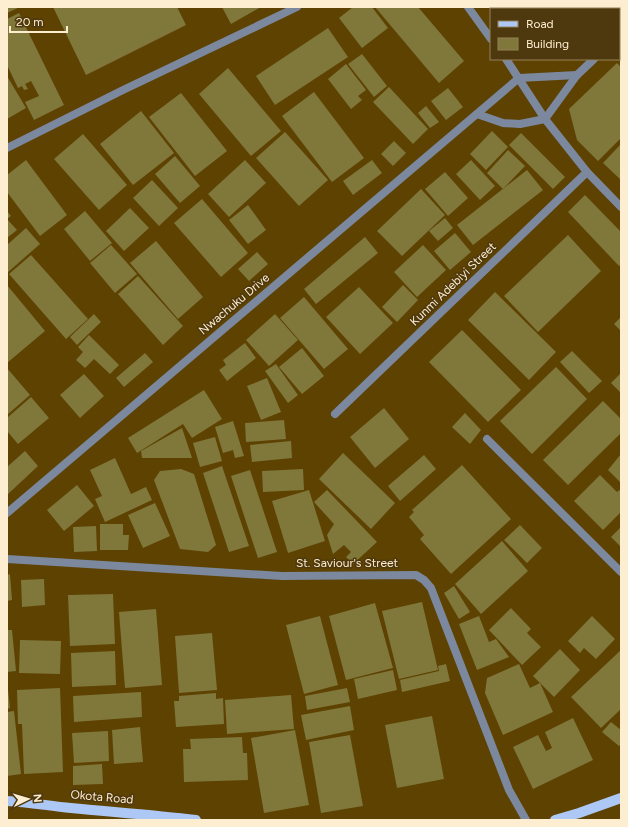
<svg xmlns="http://www.w3.org/2000/svg" width="628" height="827" viewBox="0 0 628 827" font-family="Figtree,sans-serif">
  <style>
    .building { fill: #80773b }
    .lines { fill: none; stroke-linecap: round; stroke-linejoin: round }
    .street { stroke: #7b889e; stroke-width: 8 }
    .primary { stroke: #adc8f4; stroke-width: 10 }
    .labels { text-anchor: middle; dominant-baseline: central; stroke-width: 3; stroke-linejoin: round; paint-order: stroke }
    .street-label { font-size: 12px; fill: #fdedd1; stroke: #4e380d }
  </style>
  <rect width="100%" height="100%" fill="#5d4202"/>
  <!-- building -->
  <g class="building">
    <polygon points="7,7 20,7 7,13"/>
    <polygon points="53,7 177,7 186,25 86,75"/>
    <polygon points="222,7 261,7 231,24"/>
    <polygon points="353,7 372,7 388,28 362,48 339,18"/>
    <polygon points="375,7 418,7 464,61 439,83"/>
    <polygon points="19,13 64,105 34,120 25,102 39,96 31,81 25,84 28,89 24,90 22,86 18,88 7,65 7,19"/>
    <polygon points="328,28 348,57 275,105 256,76"/>
    <polygon points="362,54 387,86 374,97 348,64"/>
    <polygon points="617,63 621,67 621,138 598,161 577,140 569,109"/>
    <polygon points="346,64 366,90 358,96 362,100 351,109 328,79"/>
    <polygon points="228,68 281,131 251,156 199,94"/>
    <polygon points="7,76 26,108 7,119"/>
    <polygon points="389,87 428,129 413,144 373,102"/>
    <polygon points="448,88 463,107 446,120 431,101"/>
    <polygon points="314,92 364,158 332,182 282,116"/>
    <polygon points="181,93 227,151 195,176 149,117"/>
    <polygon points="426,106 439,122 430,128 418,113"/>
    <polygon points="141,111 174,153 133,185 100,144"/>
    <polygon points="492,131 508,147 486,170 470,154"/>
    <polygon points="285,132 328,180 299,206 256,158"/>
    <polygon points="521,133 565,177 553,189 509,145"/>
    <polygon points="83,134 127,185 99,210 54,159"/>
    <polygon points="394,141 406,153 393,166 381,154"/>
    <polygon points="621,144 621,180 603,163"/>
    <polygon points="508,150 525,166 503,189 487,173"/>
    <polygon points="175,156 200,186 180,203 155,174"/>
    <polygon points="26,160 67,215 40,236 7,192 7,175"/>
    <polygon points="245,160 266,183 229,217 208,194"/>
    <polygon points="372,160 382,173 353,195 343,181"/>
    <polygon points="471,160 495,186 480,200 456,174"/>
    <polygon points="527,170 543,190 473,245 457,225"/>
    <polygon points="445,172 468,198 448,216 425,189"/>
    <polygon points="152,180 178,208 159,226 133,198"/>
    <polygon points="421,189 445,215 402,256 377,231"/>
    <polygon points="585,195 621,232 621,264 619,266 568,212"/>
    <polygon points="202,199 248,253 221,277 174,223"/>
    <polygon points="248,205 266,230 248,244 229,220"/>
    <polygon points="130,208 149,228 124,251 106,231"/>
    <polygon points="7,211 11,216 7,219 17,230 7,238"/>
    <polygon points="85,211 112,243 90,261 64,229"/>
    <polygon points="445,218 453,228 438,241 429,231"/>
    <polygon points="26,228 40,244 7,273 7,245"/>
    <polygon points="455,233 471,252 450,270 434,251"/>
    <polygon points="568,235 601,271 538,332 504,296"/>
    <polygon points="365,237 378,253 316,304 304,289"/>
    <polygon points="156,241 203,297 178,319 130,263"/>
    <polygon points="111,245 137,274 115,293 90,263"/>
    <polygon points="423,245 446,270 417,297 394,272"/>
    <polygon points="257,252 268,264 249,281 238,269"/>
    <polygon points="31,255 88,319 66,339 9,274"/>
    <polygon points="138,276 183,326 163,345 118,294"/>
    <polygon points="7,285 45,331 7,363"/>
    <polygon points="403,285 418,300 397,322 382,307"/>
    <polygon points="359,287 393,323 360,354 326,317"/>
    <polygon points="495,292 556,352 529,380 468,320"/>
    <polygon points="304,297 348,349 324,369 280,318"/>
    <polygon points="94,314 101,322 77,345 70,337"/>
    <polygon points="275,314 298,340 269,366 246,340"/>
    <polygon points="621,317 621,331 614,324"/>
    <polygon points="462,330 521,390 488,422 429,362"/>
    <polygon points="89,335 119,365 110,374 94,359 85,368 76,360 83,352 78,347"/>
    <polygon points="245,343 256,358 227,381 219,370 226,365 223,360"/>
    <polygon points="302,348 324,376 302,394 279,367"/>
    <polygon points="572,351 602,381 589,393 560,362"/>
    <polygon points="145,353 153,362 124,387 116,378"/>
    <polygon points="276,364 298,395 288,403 265,371"/>
    <polygon points="556,367 587,399 532,454 500,421"/>
    <polygon points="7,368 30,395 7,415"/>
    <polygon points="621,373 621,393 611,383"/>
    <polygon points="84,374 104,396 80,418 60,395"/>
    <polygon points="267,378 281,412 261,420 247,386"/>
    <polygon points="204,390 222,419 192,438 183,424 137,453 128,438"/>
    <polygon points="31,397 49,418 18,444 7,431 7,418"/>
    <polygon points="603,401 621,419 621,433 568,485 543,460"/>
    <polygon points="384,408 409,439 375,468 350,437"/>
    <polygon points="465,413 481,430 470,444 452,427"/>
    <polygon points="284,420 286,439 246,442 245,423"/>
    <polygon points="233,421 244,456 235,458 233,450 223,453 215,427"/>
    <polygon points="182,428 192,458 142,458 141,451"/>
    <polygon points="215,437 222,461 200,467 193,443"/>
    <polygon points="291,441 292,458 252,462 250,445"/>
    <polygon points="25,451 38,466 7,495 7,467"/>
    <polygon points="343,453 395,503 371,529 319,479"/>
    <polygon points="621,454 621,483 608,470"/>
    <polygon points="424,455 436,469 400,501 388,486"/>
    <polygon points="115,458 131,494 146,487 152,500 105,522 95,499 102,496 90,470"/>
    <polygon points="462,465 511,519 451,574 420,539 424,535 409,517 414,512 412,510"/>
    <polygon points="222,466 249,546 229,552 203,473"/>
    <polygon points="181,469 194,474 216,545 208,552 180,549 154,480 160,471"/>
    <polygon points="303,469 304,490 263,492 262,471"/>
    <polygon points="250,470 277,552 258,558 231,476"/>
    <polygon points="600,475 617,492 621,489 621,512 603,530 574,501"/>
    <polygon points="77,485 94,506 64,531 47,510"/>
    <polygon points="309,490 325,541 288,553 272,501"/>
    <polygon points="327,490 377,542 353,564 346,557 351,552 344,545 333,554 327,535 334,524 314,502"/>
    <polygon points="155,503 170,536 143,548 128,515"/>
    <polygon points="100,524 123,524 123,535 129,535 128,550 100,550"/>
    <polygon points="520,525 542,548 527,563 504,540"/>
    <polygon points="96,526 97,551 74,552 73,527"/>
    <polygon points="621,527 621,547 611,537"/>
    <polygon points="502,541 528,571 481,614 455,584"/>
    <polygon points="10,574 12,600 7,601 7,575"/>
    <polygon points="44,579 45,605 22,607 21,580"/>
    <polygon points="454,586 470,612 459,619 444,593"/>
    <polygon points="113,594 115,644 70,646 68,595"/>
    <polygon points="422,602 438,670 399,679 382,611"/>
    <polygon points="375,603 393,668 346,680 329,616"/>
    <polygon points="511,608 531,629 527,633 541,647 522,665 489,630"/>
    <polygon points="156,609 162,685 125,688 119,612"/>
    <polygon points="320,616 338,685 304,694 286,625"/>
    <polygon points="479,616 489,642 496,639 509,657 477,670 459,624"/>
    <polygon points="592,616 615,639 596,659 584,648 580,653 568,641"/>
    <polygon points="7,630 12,630 16,671 7,672"/>
    <polygon points="212,633 217,690 179,693 175,636"/>
    <polygon points="20,640 61,641 60,674 19,673"/>
    <polygon points="560,649 580,670 554,697 533,676"/>
    <polygon points="621,650 621,709 601,728 571,697"/>
    <polygon points="115,651 116,685 72,687 71,653"/>
    <polygon points="446,664 450,681 402,692 400,680 439,671 438,666"/>
    <polygon points="519,664 530,688 540,683 553,712 503,735 485,693 487,678"/>
    <polygon points="393,670 397,690 358,699 354,679"/>
    <polygon points="60,688 63,772 24,774 22,724 18,724 17,690"/>
    <polygon points="347,688 350,702 307,710 305,696"/>
    <polygon points="7,689 8,689 10,708 7,709"/>
    <polygon points="141,692 142,717 74,722 73,696"/>
    <polygon points="216,693 216,699 223,698 224,724 176,727 174,701 179,701 179,696"/>
    <polygon points="291,695 294,729 227,734 225,700"/>
    <polygon points="350,706 354,730 306,740 301,715"/>
    <polygon points="14,711 21,774 7,776 7,712"/>
    <polygon points="432,716 444,779 397,788 385,725"/>
    <polygon points="573,718 593,760 533,789 513,747 538,735 546,751 552,748 545,732"/>
    <polygon points="611,722 621,730 621,744 619,746 602,732"/>
    <polygon points="140,727 143,762 114,764 112,730"/>
    <polygon points="295,730 309,805 264,813 251,738"/>
    <polygon points="108,731 109,761 74,763 72,733"/>
    <polygon points="350,735 363,806 321,813 309,742"/>
    <polygon points="242,737 243,753 247,753 248,780 184,782 183,749 191,749 190,739"/>
    <polygon points="102,764 103,784 73,785 73,766"/>
  </g>
  <g class="lines">
    <!-- street -->
    <g class="street">
      <polyline points="468,7 491,39"/>
      <polyline points="619,36 621,34"/>
      <polyline points="506,59 545,119 587,172 621,207"/>
      <polyline points="519,78 577,75"/>
      <polyline points="477,114 503,123 520,124 545,119"/>
      <polyline points="545,119 577,75 594,59"/>
      <polyline points="7,148 123,90 297,7"/>
      <polyline points="335,414 587,172"/>
      <polyline points="487,439 621,572"/>
      <polyline points="7,513 519,78"/>
      <polyline points="7,559 282,576 416,575 424,580 431,588 509,790 526,820"/>
    </g>
    <!-- primary -->
    <g class="primary">
      <path d="M7,801C29,802 49,806 71,808C112,812 154,815 196,820"/>
      <polyline points="555,820 579,813 621,798"/>
    </g>
  </g>
  <g class="labels">
    <!-- street labels -->
    <g class="street-label">
      <text transform="translate(453 284) rotate(-44)">Kunmi Adebiyi Street</text>
      <text transform="translate(234 304) rotate(-40)">Nwachuku Drive</text>
      <text x="347" y="563">St. Saviour's Street</text>
      <text transform="translate(102 797) rotate(5)">Okota Road</text>
    </g>
  </g>
  <!-- border -->
  <rect width="628" height="827" fill="none" stroke="#fdedd1" stroke-width="16"/>
  <!-- legend -->
  <rect x="490" y="8" width="130" height="52" fill="#4e380d" stroke="#94805b"/>
  <rect x="498" y="21" width="20" height="6" fill="#adc8f4" stroke="#94805b"/>
  <text x="526" y="28" font-size="12" fill="#fdedd1">Road</text>
  <rect x="498" y="38" width="20" height="12" fill="#80773b" stroke="#94805b"/>
  <text x="526" y="48" font-size="12" fill="#fdedd1">Building</text>
  <!-- north arrow -->
  <g transform="translate(28 799) rotate(85)" stroke="#4e380d" stroke-width="3" paint-order="stroke">
  <path d="M0-3L7 15L0 10L-7 15Z" fill="#fdedd1"/>
  <text y="-6" font-size="11" font-weight="bold" text-anchor="middle" fill="#fdedd1">N</text>
  </g>
  <!-- scale -->
  <path d="M10 26v6h57v-6" fill="none" stroke="#fdedd1" stroke-width="2"/>
  <text x="16" y="26" font-size="12" fill="#fdedd1" stroke="#4e380d" stroke-width="3" paint-order="stroke">20 m</text>
</svg>
